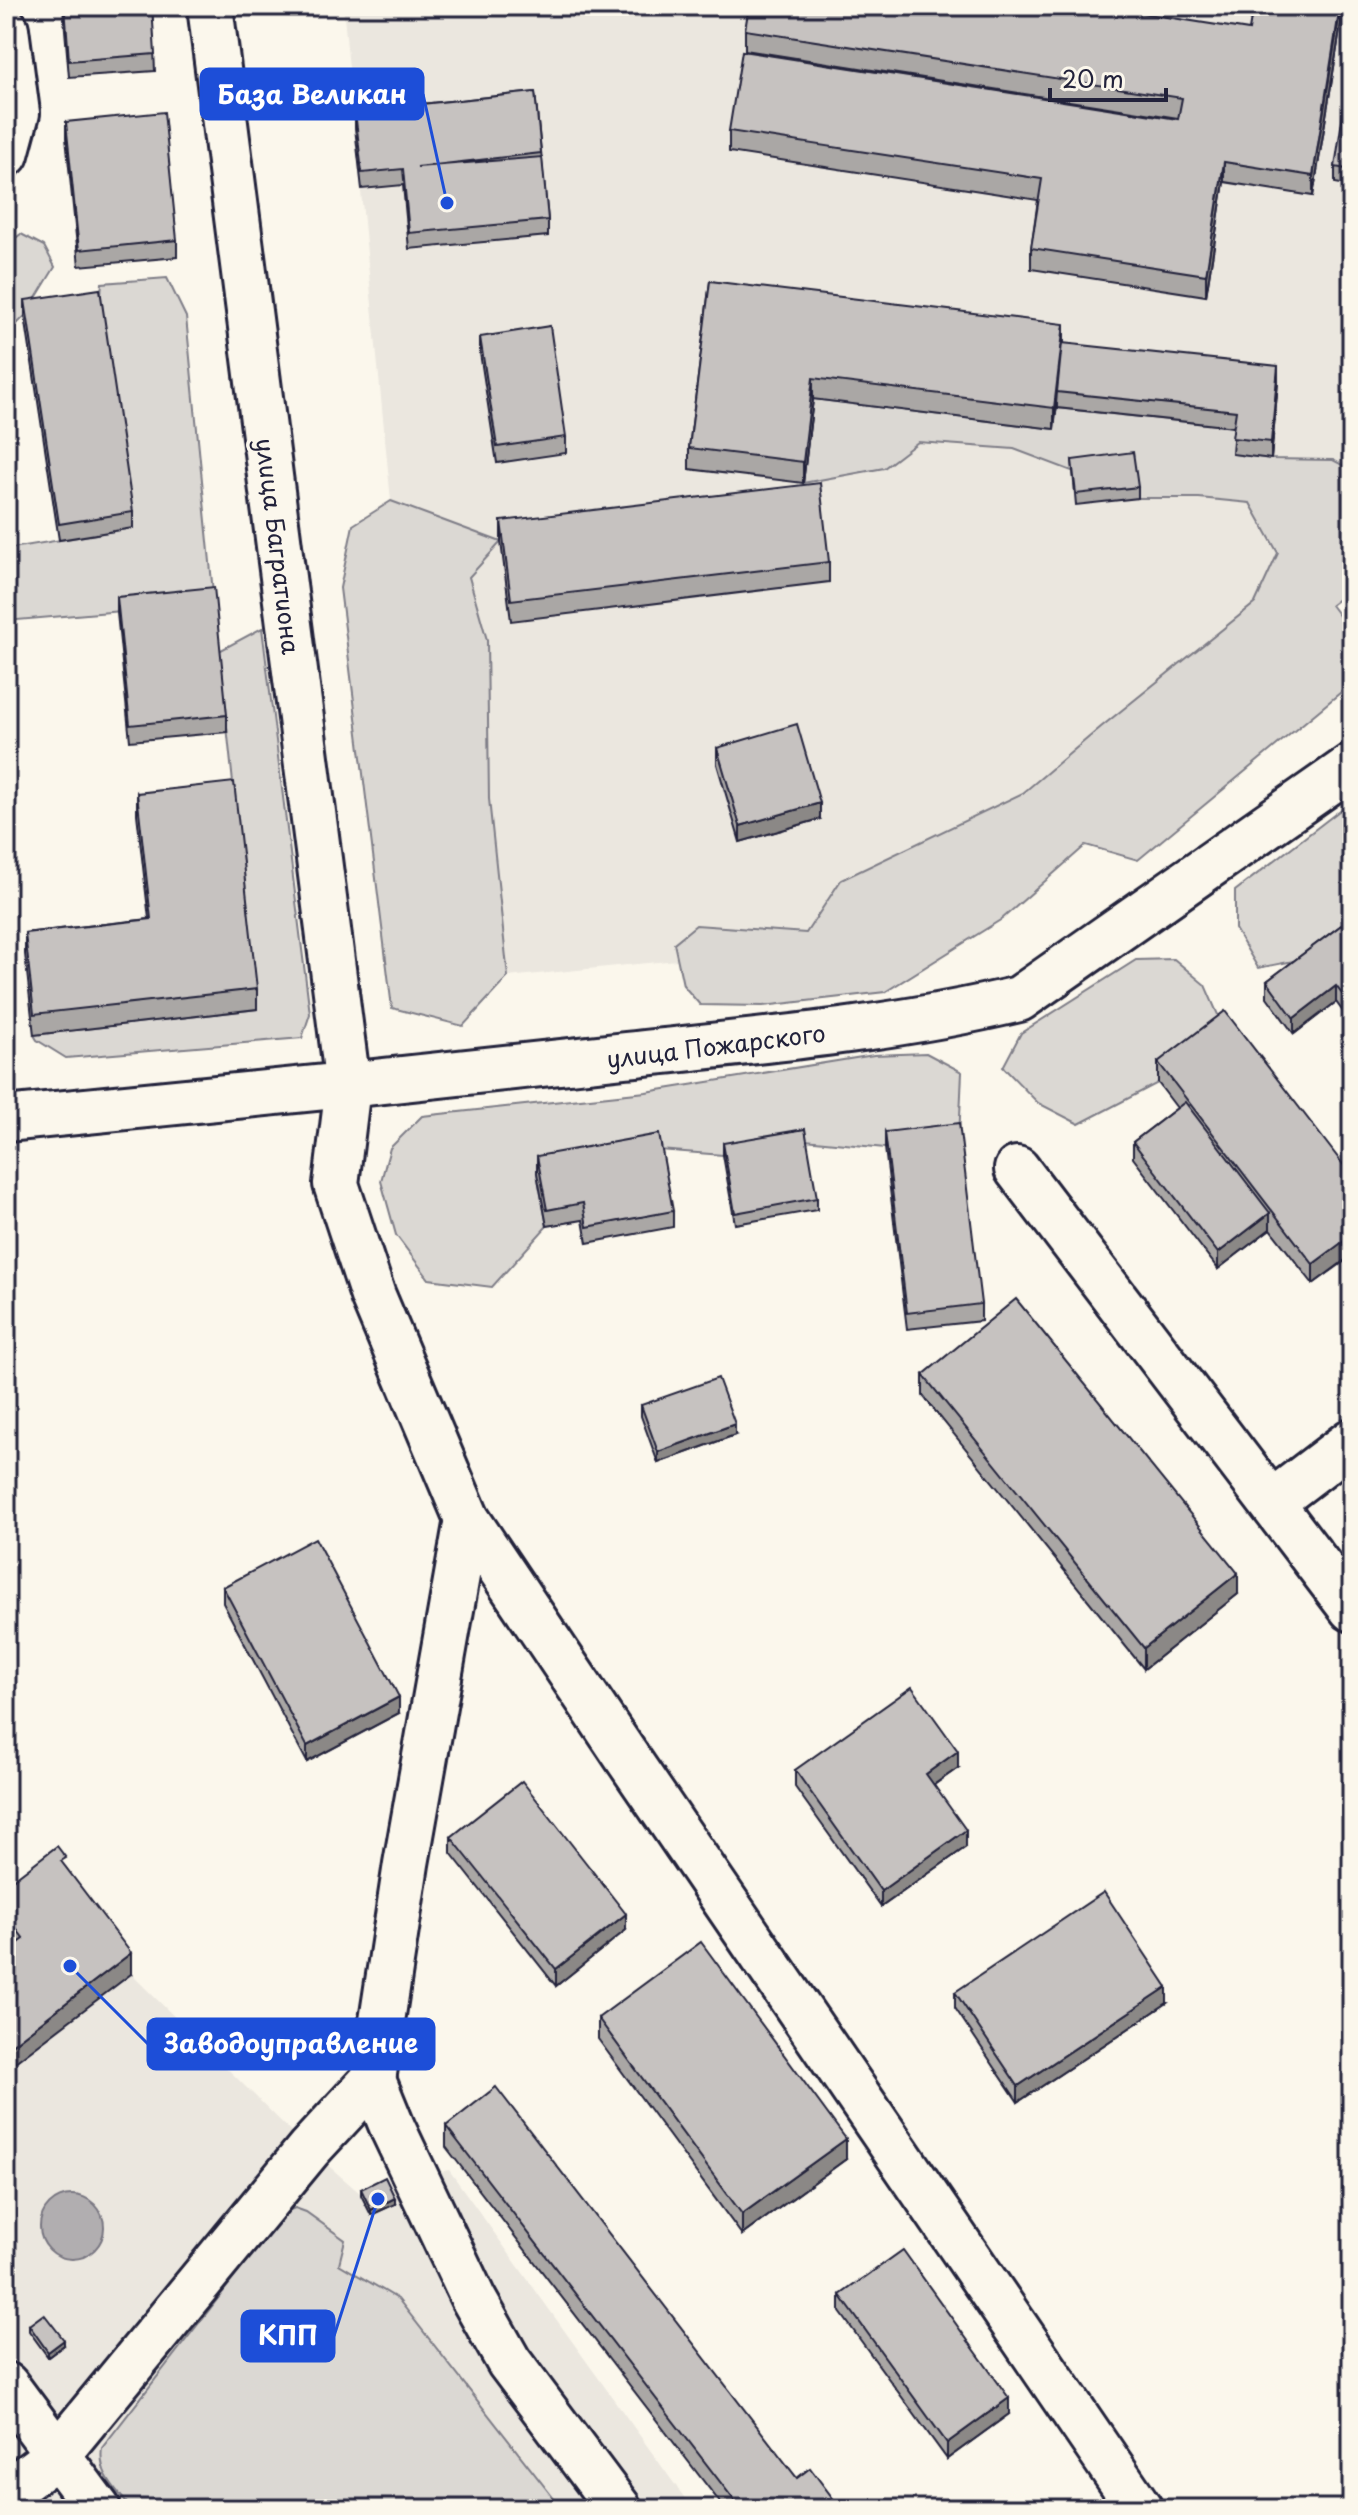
<svg xmlns="http://www.w3.org/2000/svg" width="1358" height="2515" viewBox="0 0 1358 2515" font-family="'Playpen Sans',sans-serif">
  <style>
    .built { fill: #ebe7df }
    .green { fill: #dbd8d3; stroke: #7e7d87; stroke-width: 2 }
    .water { fill: #b1aeb0; stroke: #787681; stroke-width: 2 }
    .lines { fill: none; stroke-linecap: round; stroke-linejoin: round }
    .minor-casing { stroke: #22223b; stroke-width: 50 }
    .minor { stroke: #fbf7ec; stroke-width: 44 }
    .wall { fill: #aaa7a5; stroke: #22223b; stroke-width: 2 }
    .shaded-wall { fill: #8b8886; stroke: #22223b; stroke-width: 2 }
    .building { fill: #c6c2c0; stroke: #22223b; stroke-width: 2 }
    .labels { text-anchor: middle; dominant-baseline: central; stroke-width: 7; stroke-linejoin: round; paint-order: stroke }
    .street-label { font-size: 24px; fill: #22223b; stroke: #fbf7ec }
    .leader { fill: none; stroke: #1d4ed8; stroke-width: 3 }
    .callout-dot { fill: #1d4ed8; stroke: #fbf7ec; stroke-width: 3 }
    .callout { fill: #1d4ed8; stroke: #1d4ed8; stroke-width: 3 }
    .callout-label { font-size: 26px; text-anchor: middle; font-weight: bold; fill: #fff }
  </style>
  <rect width="100%" height="100%" fill="#fbf7ec"/>
  <filter id="ink" filterUnits="userSpaceOnUse"><feTurbulence type="fractalNoise" baseFrequency=".0125" numOctaves="2"/><feDisplacementMap in="SourceGraphic" scale="16" xChannelSelector="R" yChannelSelector="G"/><feConvolveMatrix kernelMatrix="1 2 1 2 8 2 1 2 1" color-interpolation-filters="sRGB"/></filter>
  <g filter="url(#ink)">
    <!-- built -->
    <g class="built">
      <polygon points="343,6 1352,6 1352,470 1333,460 1271,459 1232,454 1057,409 1054,429 814,399 884,468 918,442 1014,449 1072,471 1199,498 1251,503 1278,553 1255,603 1101,727 1023,793 841,880 807,933 696,925 674,943 677,960 508,977 489,799 487,640 469,577 501,542 391,501"/>
      <polygon points="61,1883 131,1974 309,2149 361,2194 385,2183 449,2170 686,2500 685,2509 6,2509 6,1973 24,1959 6,1936"/>
    </g>
    <!-- green -->
    <g class="green">
      <polygon points="21,234 44,246 55,267 25,316 6,335 6,245"/>
      <polygon points="167,278 186,317 214,603 6,621 6,549 133,528 100,305 102,283"/>
      <polygon points="813,399 1053,429 1057,408 1236,427 1233,454 1271,459 1333,460 1352,470 1352,589 1331,605 1352,633 1352,683 1138,860 1086,845 1002,919 885,992 763,1006 700,1005 683,985 674,943 696,925 806,933 841,880 1023,793 1101,727 1255,603 1278,553 1250,503 1199,498 1138,498 1133,464 1072,471 1014,449 918,442 884,468 803,483"/>
      <polygon points="391,501 501,542 469,577 487,640 489,799 508,977 463,1026 392,1008 340,588 353,525"/>
      <polygon points="262,628 310,1014 302,1038 66,1058 37,1040 34,1035 257,1009 219,651"/>
      <polygon points="1352,801 1352,933 1323,955 1258,968 1235,929 1235,891"/>
      <polygon points="1174,959 1205,985 1225,1031 1158,1083 1079,1124 1038,1103 1003,1067 1021,1033 1136,960"/>
      <polygon points="926,1053 962,1072 959,1139 885,1148 805,1140 723,1155 659,1150 537,1173 547,1226 492,1287 429,1279 396,1235 381,1181 390,1148 422,1116 646,1092 874,1055"/>
      <path d="M295,2208L306,2212L345,2240L339,2264L398,2299L562,2509H131C116,2488 98,2475 102,2448L285,2212Z"/>
    </g>
    <!-- water -->
    <circle class="water" cx="72" cy="2227" r="32"/>
    <g class="lines">
      <!-- minor casing -->
      <g class="minor-casing">
        <g id="minor">
          <polyline points="210,6 348,1086 336,1184 373,1296 467,1519 626,1756 1140,2509"/>
          <polyline points="6,29 17,113 6,154"/>
          <path d="M6,1119C212,1099 419,1078 625,1055C756,1041 890,1030 1019,999L1352,766"/>
          <polyline points="1017,1169 1352,1609"/>
          <polyline points="1272,1502 1352,1441"/>
          <polyline points="373,2080 393,2129 473,2298 509,2362 619,2509"/>
          <polyline points="6,2385 98,2509"/>
          <polyline points="6,2493 57,2455 309,2149 373,2080 406,1864 467,1519"/>
        </g>
      </g>
      <!-- minor -->
      <use href="#minor" class="minor"/>
    </g>
    <!-- wall -->
    <g class="wall">
      <polygon points="63,6 152,6 155,71 69,77"/>
      <polygon points="1341,24 1313,196 1224,182 1206,296 1031,269 1031,248 1038,200 729,152 729,131 1178,118 745,50 745,30 1249,30"/>
      <polygon points="535,92 548,220 548,236 409,249 403,185 362,189 355,128 355,111"/>
      <polygon points="1352,101 1352,186 1335,183 1335,167"/>
      <polygon points="66,122 177,240 177,257 79,266 66,138"/>
      <polygon points="710,281 1278,382 1271,459 1232,454 1234,427 1057,408 1057,403 1054,429 813,399 803,483 689,469 689,448"/>
      <polygon points="25,300 133,512 133,528 59,540 25,316"/>
      <polygon points="480,337 566,437 566,453 497,463 480,353"/>
      <polygon points="1072,460 1138,487 1138,498 1076,505"/>
      <polygon points="501,521 829,562 829,582 511,621 501,542"/>
      <polygon points="117,597 227,715 227,732 130,741 117,613"/>
      <polygon points="717,748 820,819 740,842 717,764"/>
      <polygon points="137,793 257,989 257,1009 34,1035 25,954 25,933 149,919 137,814"/>
      <polygon points="1352,917 1352,1024 1336,1002 1294,1034 1267,997 1267,981"/>
      <polygon points="1158,1062 1352,1176 1352,1256 1313,1284 1270,1229 1218,1269 1133,1158 1133,1142 1177,1108 1158,1083"/>
      <polygon points="885,1132 981,1304 981,1321 907,1329 885,1148"/>
      <polygon points="723,1143 817,1198 817,1210 735,1224 723,1155"/>
      <polygon points="537,1156 673,1211 673,1227 587,1243 583,1220 547,1226 537,1173"/>
      <polygon points="923,1375 1238,1594 1144,1669 923,1396"/>
      <polygon points="641,1405 735,1435 658,1463 641,1416"/>
      <polygon points="223,1587 399,1713 307,1762 223,1603"/>
      <polygon points="958,1768 934,1785 966,1847 881,1907 795,1787 795,1770"/>
      <polygon points="451,1837 626,1930 556,1986 451,1853"/>
      <polygon points="66,1868 131,1974 14,1946 6,1936 6,1885"/>
      <polygon points="955,1992 1167,2003 1018,2102 955,2008"/>
      <polygon points="598,2018 846,2159 742,2235 598,2039"/>
      <polygon points="446,2126 797,2478 841,2509 725,2509 446,2147"/>
      <polygon points="361,2189 395,2204 371,2215 361,2195"/>
      <polygon points="840,2295 1009,2414 947,2459 840,2312"/>
      <polygon points="29,2325 64,2345 48,2357 29,2331"/>
    </g>
    <!-- shaded-wall -->
    <g class="shaded-wall">
      <polygon points="1341,6 1341,24 1313,196 1313,176"/>
      <polygon points="1224,162 1224,182 1206,296 1206,275"/>
      <polygon points="1064,324 1064,345 1057,392 1054,429 1054,408"/>
      <polygon points="1278,366 1278,382 1271,459 1271,442"/>
      <polygon points="813,378 813,399 803,483 803,462"/>
      <polygon points="820,803 820,819 740,842 740,826"/>
      <polygon points="1336,986 1336,1002 1294,1034 1294,1018"/>
      <polygon points="1270,1213 1270,1229 1218,1269 1218,1253"/>
      <polygon points="1352,1234 1352,1255 1313,1284 1313,1264"/>
      <polygon points="735,1424 735,1435 658,1463 658,1452"/>
      <polygon points="1238,1573 1238,1594 1144,1669 1144,1648"/>
      <polygon points="399,1697 399,1713 307,1762 307,1746"/>
      <polygon points="958,1751 958,1768 926,1790 926,1774"/>
      <polygon points="966,1830 966,1847 881,1907 881,1891"/>
      <polygon points="626,1914 626,1930 556,1986 556,1969"/>
      <polygon points="131,1953 131,1974 6,2069 6,2049"/>
      <polygon points="1167,1987 1167,2003 1018,2102 1018,2086"/>
      <polygon points="846,2139 846,2159 742,2235 742,2214"/>
      <polygon points="395,2198 395,2204 371,2215 371,2210"/>
      <polygon points="64,2340 64,2345 48,2357 48,2352"/>
      <polygon points="1009,2398 1009,2414 947,2459 947,2443"/>
    </g>
    <!-- building -->
    <g class="building">
      <polygon points="65,6 152,6 155,54 69,61"/>
      <polygon points="749,6 1097,6 1249,30 1253,6 1340,6 1313,176 1224,162 1206,275 1031,248 1042,179 729,131 742,51 1178,119 1182,98 745,30"/>
      <polygon points="535,92 541,153 417,167 542,157 548,220 409,233 403,169 362,173 355,111"/>
      <polygon points="1345,100 1352,101 1352,170 1335,167"/>
      <polygon points="164,112 177,240 79,250 66,122"/>
      <polygon points="710,281 1064,324 1054,408 813,378 803,462 689,448"/>
      <polygon points="100,289 133,512 59,524 25,300"/>
      <polygon points="550,326 566,437 497,447 480,337"/>
      <polygon points="1062,343 1278,366 1271,442 1232,438 1236,411 1057,392"/>
      <polygon points="1133,452 1138,487 1076,494 1072,460"/>
      <polygon points="820,483 829,562 511,600 501,521"/>
      <polygon points="214,587 227,715 130,725 117,597"/>
      <polygon points="797,724 820,803 740,826 717,748"/>
      <polygon points="234,782 257,989 34,1014 25,933 151,919 137,793"/>
      <polygon points="1352,917 1352,1007 1336,986 1294,1018 1267,981"/>
      <polygon points="1225,1011 1352,1176 1352,1235 1313,1264 1158,1062"/>
      <polygon points="1185,1102 1270,1213 1218,1253 1133,1142"/>
      <polygon points="959,1123 981,1304 907,1313 885,1132"/>
      <polygon points="805,1129 817,1198 735,1213 723,1143"/>
      <polygon points="659,1134 673,1211 587,1227 583,1203 547,1210 537,1156"/>
      <polygon points="1016,1299 1238,1573 1144,1648 923,1375"/>
      <polygon points="718,1378 735,1424 658,1452 641,1405"/>
      <polygon points="315,1538 399,1697 307,1746 223,1587"/>
      <polygon points="912,1687 958,1751 926,1774 966,1830 881,1891 795,1770"/>
      <polygon points="522,1781 626,1914 556,1969 451,1837"/>
      <polygon points="57,1846 66,1858 61,1861 131,1953 6,2049 6,1952 24,1939 6,1915 6,1885"/>
      <polygon points="1104,1892 1167,1987 1018,2086 955,1992"/>
      <polygon points="701,1942 846,2139 742,2214 598,2018"/>
      <polygon points="496,2087 797,2478 810,2468 841,2509 741,2509 446,2126"/>
      <polygon points="385,2177 395,2198 371,2210 361,2189"/>
      <polygon points="903,2250 1009,2398 947,2443 840,2295"/>
      <polygon points="44,2314 64,2340 48,2352 29,2325"/>
    </g>
  </g>
  <g class="labels">
    <!-- street labels -->
    <g class="street-label">
      <text transform="translate(279 546) rotate(83)">улица Багратиона</text>
      <text transform="translate(716 1045) rotate(-7)">улица Пожарского</text>
    </g>
  </g>
  <!-- callouts -->
  <path class="leader" d="M447 203L423 94M70 1966L148 2044M378 2199L334 2336"/>
  <g class="callout-dot">
    <circle cx="447" cy="203" r="8"/>
    <circle cx="70" cy="1966" r="8"/>
    <circle cx="378" cy="2199" r="8"/>
  </g>
  <g class="callout">
    <rect x="201" y="69" width="222" height="50" rx="8"/>
    <rect x="148" y="2019" width="286" height="50" rx="8"/>
    <rect x="242" y="2311" width="92" height="50" rx="8"/>
  </g>
  <g class="callout-label">
    <text x="312" y="104">База Великан</text>
    <text x="291" y="2053">Заводоуправление</text>
    <text x="288" y="2345">КПП</text>
  </g>
  <!-- margin -->
  <rect width="1358" height="2515" fill="none" stroke="#fbf7ec" stroke-width="32"/>
  <rect x="16" y="16" width="1326" height="2483" fill="none" stroke="#22223b" stroke-width="3" filter="url(#ink)"/>
  <!-- scale -->
  <path d="M1050 88v12h116v-12" fill="none" stroke="#22223b" stroke-width="4"/>
  <text x="1062" y="88" font-size="24" fill="#22223b" stroke="#fbf7ec" stroke-width="6" paint-order="stroke">20 m</text>
</svg>
